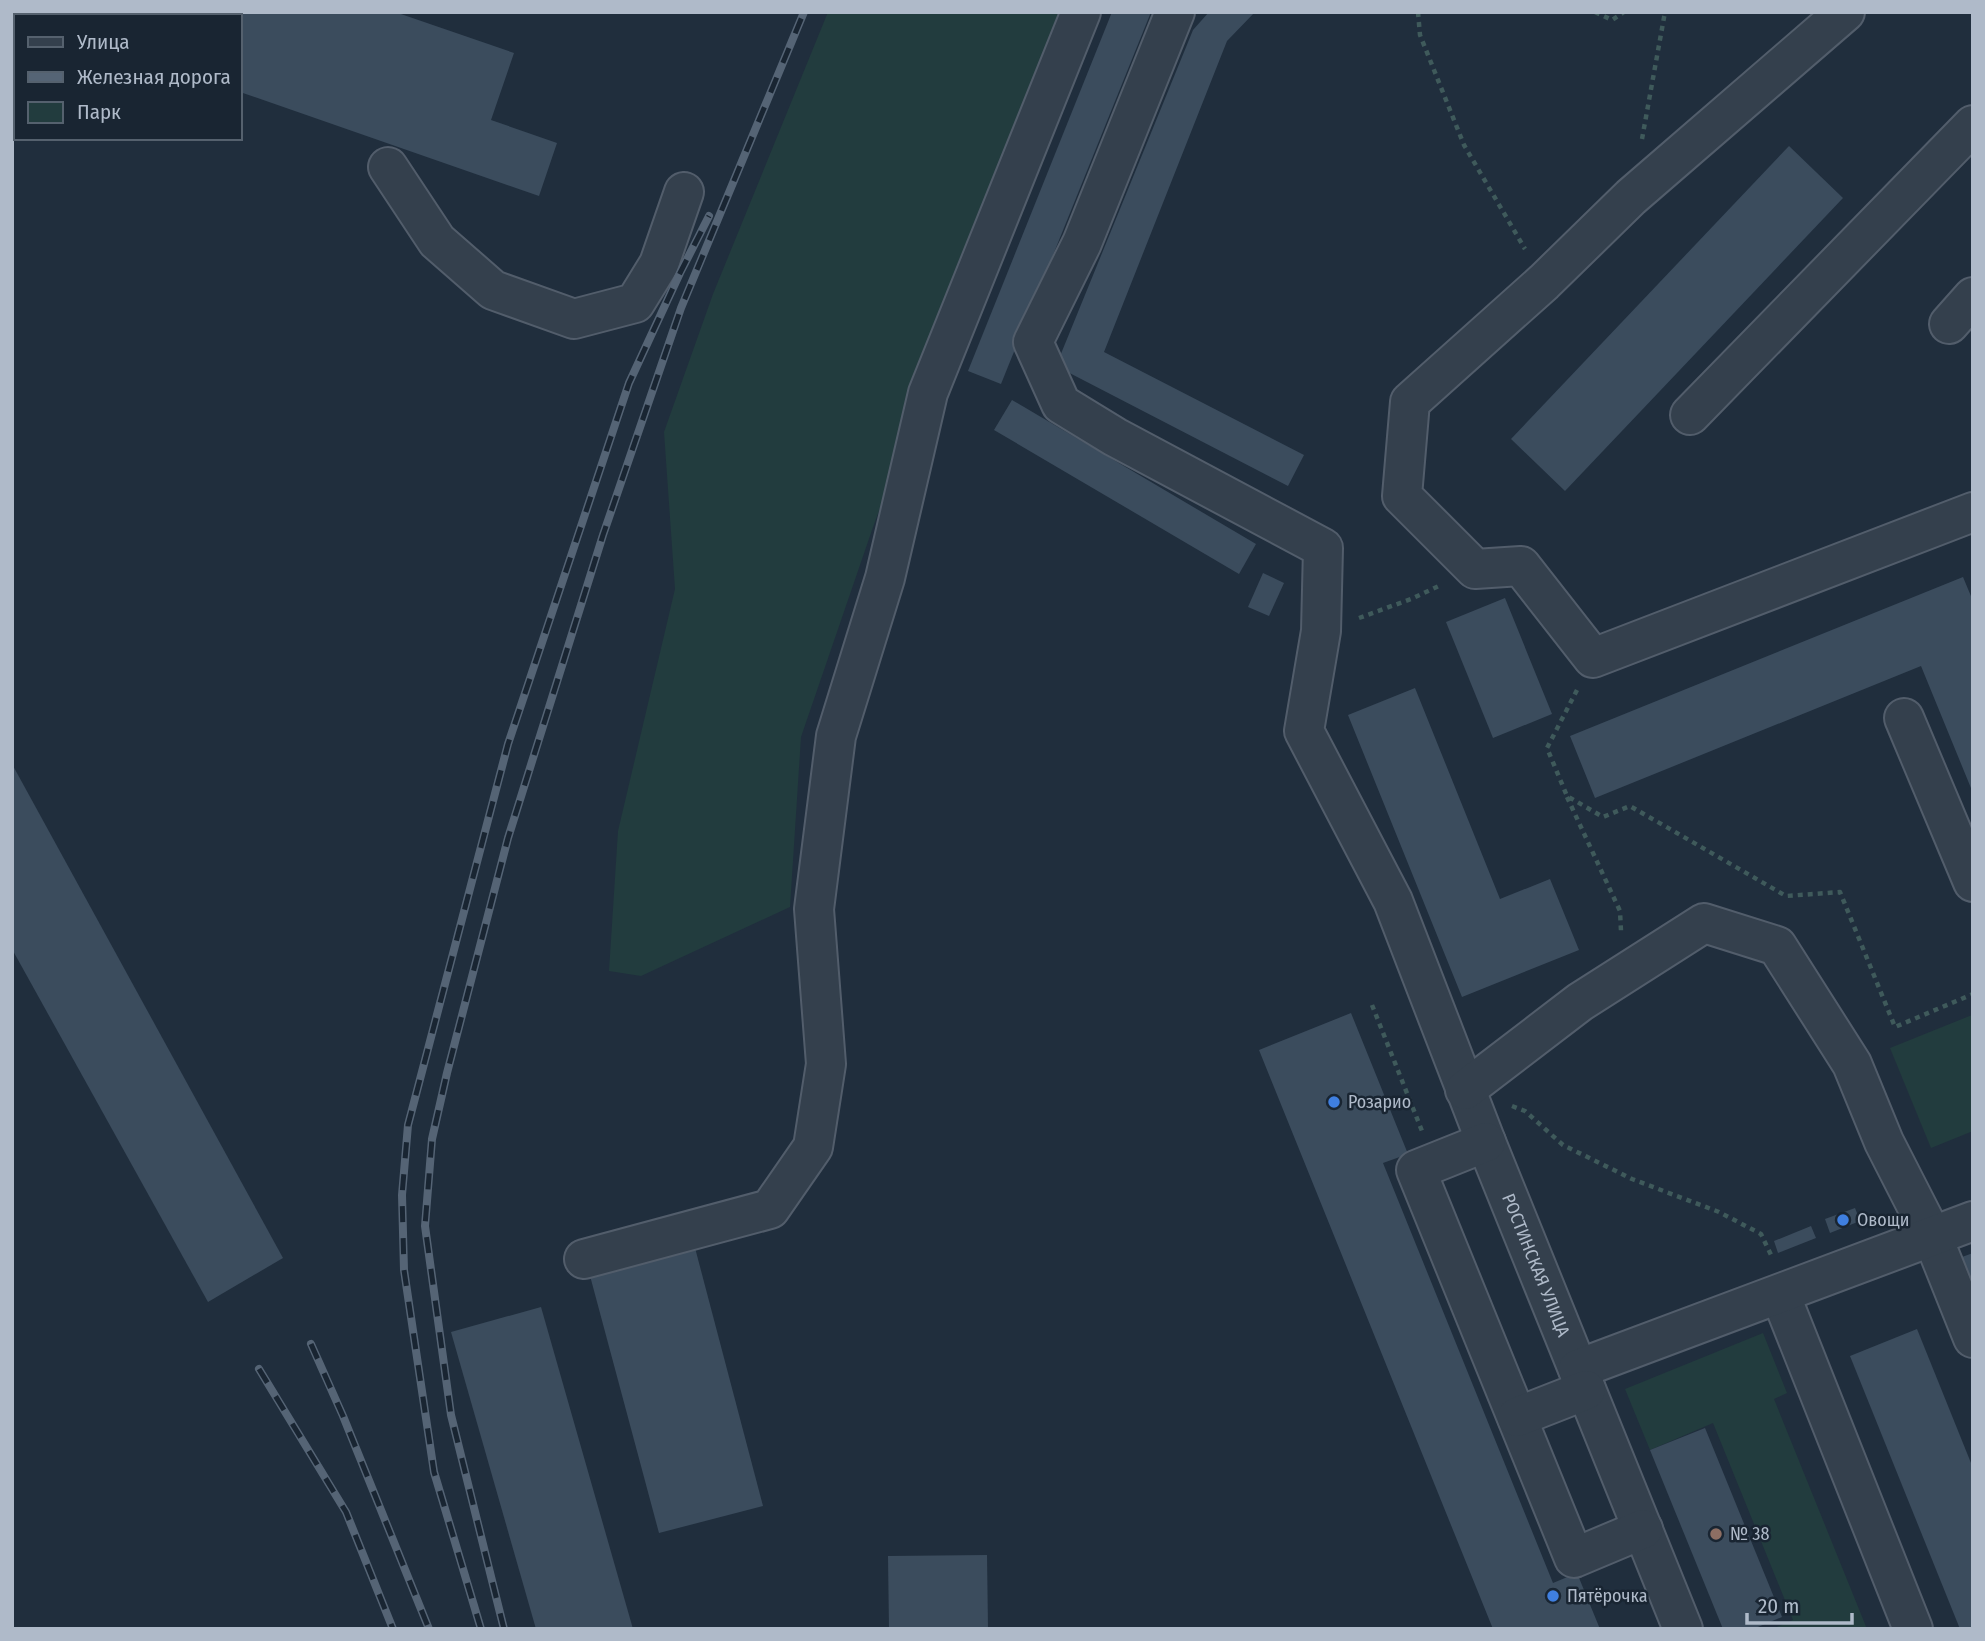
<svg xmlns="http://www.w3.org/2000/svg" width="1985" height="1641" viewBox="0 0 1985 1641" font-family="'Fira Sans Condensed',sans-serif">
  <style>
    .green { fill: #223c3e }
    .building { fill: #3b4c5d }
    .lines { fill: none; stroke-linecap: round; stroke-linejoin: round }
    .minor-casing { stroke: #525d6b; stroke-width: 42 }
    .path { stroke: #3f5a5b; stroke-width: 4.5; stroke-dasharray: 5 5; stroke-linecap: butt }
    .minor { stroke: #34404d; stroke-width: 38 }
    .rail-casing { stroke: #556475; stroke-width: 8 }
    .rail { stroke: #192532; stroke-width: 5; stroke-dasharray: 16; stroke-linecap: butt }
    .shop-dot { fill: #3f7fe0; stroke: #192532; stroke-width: 2.5 }
    .education-dot { fill: #8d6e63; stroke: #192532; stroke-width: 2.5 }
    .labels { text-anchor: middle; dominant-baseline: central; stroke-width: 5; stroke-linejoin: round; paint-order: stroke }
    .poi-label { font-size: 18px; fill: #afbac9; stroke: #192532; text-anchor: start }
    .street-label { font-size: 18px; fill: #afbac9; stroke: #192532 }
  </style>
  <rect width="100%" height="100%" fill="#202e3d"/>
  <!-- green -->
  <g class="green">
    <polygon points="828,12 1060,12 872,530 801,737 790,907 641,976 609,971 618,831 675,589 664,432 713,294"/>
    <polygon points="1972,1015 1973,1131 1931,1148 1890,1048"/>
    <polygon points="1763,1333 1787,1393 1774,1399 1867,1629 1772,1629 1793,1620 1713,1423 1650,1450 1625,1389"/>
  </g>
  <!-- building -->
  <g class="building">
    <polygon points="104,12 395,12 514,53 491,120 557,143 539,196 240,92 240,16 103,16"/>
    <polygon points="1112,12 1151,12 1001,384 968,371"/>
    <polygon points="1209,12 1255,12 1227,41 1104,352 1304,455 1288,486 1056,366 1193,30"/>
    <polygon points="1789,146 1843,198 1565,491 1511,439"/>
    <polygon points="1012,400 1256,544 1239,574 994,430"/>
    <polygon points="1263,573 1284,583 1269,616 1248,607"/>
    <polygon points="1963,577 1973,601 1973,793 1921,666 1595,798 1570,736"/>
    <polygon points="1505,598 1552,714 1493,738 1446,622"/>
    <polygon points="1415,688 1500,899 1550,879 1579,950 1462,997 1348,715"/>
    <polygon points="12,764 283,1258 208,1302 12,949"/>
    <polygon points="1351,1013 1408,1154 1383,1163 1553,1583 1577,1573 1600,1629 1493,1629 1259,1050"/>
    <polygon points="1855,1208 1860,1221 1830,1233 1825,1219"/>
    <polygon points="1811,1226 1816,1238 1778,1253 1774,1241"/>
    <polygon points="694,1244 763,1506 659,1533 589,1272"/>
    <polygon points="1973,1253 1973,1285 1962,1257"/>
    <polygon points="541,1307 633,1629 536,1629 451,1332"/>
    <polygon points="1917,1329 1973,1468 1973,1629 1960,1629 1850,1356"/>
    <polygon points="1705,1428 1782,1617 1753,1629 1723,1629 1650,1450"/>
    <polygon points="987,1555 988,1629 889,1629 888,1556"/>
  </g>
  <g class="lines">
    <!-- minor casing -->
    <g class="minor-casing">
      <g id="minor">
        <path id="s1" d="M1175,12L1082,243L1033,342L1061,404L1115,437L1323,548L1321,631L1304,731L1393,901L1486,1142L1683,1629"/>
        <polyline points="1845,12 1631,197 1544,282 1410,402 1402,496 1475,569 1521,566 1593,658 1973,512"/>
        <polyline points="388,167 437,241 493,290 574,319 635,303 659,264 684,192"/>
        <polyline points="1949,324 1973,297"/>
        <polyline points="1690,415 1973,125"/>
        <polyline points="1904,718 1973,882"/>
        <polyline points="1465,1090 1580,1002 1704,923 1777,946 1852,1064 1884,1142 1933,1238 1973,1338"/>
        <polyline points="1486,1142 1416,1170 1574,1558 1643,1529"/>
        <polyline points="584,1259 770,1209 813,1147 826,1064 814,909 836,736 885,578 928,393 1081,12"/>
        <polyline points="1780,1294 1913,1629"/>
        <polyline points="1578,1369 1973,1221"/>
        <polyline points="1517,1417 1586,1390"/>
      </g>
    </g>
    <!-- path -->
    <g class="path">
      <polyline points="1418,12 1420,35 1464,145 1525,249"/>
      <polyline points="1595,12 1612,20 1624,12"/>
      <polyline points="1642,139 1665,12"/>
      <polyline points="1359,618 1411,599 1441,585"/>
      <polyline points="1577,690 1547,748 1567,796 1603,817 1630,806 1786,896 1840,892 1895,1027 1973,994"/>
      <polyline points="1567,797 1620,911 1621,931"/>
      <polyline points="1372,1005 1422,1131"/>
      <polyline points="1512,1106 1525,1111 1563,1145 1632,1179 1719,1212 1761,1234 1773,1259"/>
    </g>
    <!-- minor -->
    <use href="#minor" class="minor"/>
    <!-- rail casing -->
    <g class="rail-casing">
      <g id="rail">
        <polyline points="311,1344 343,1416 429,1629"/>
        <polyline points="259,1369 346,1512 393,1629"/>
        <polyline points="481,1629 434,1472 404,1270 402,1195 408,1125 508,744 629,383 680,273 709,216"/>
        <polyline points="504,1629 451,1415 425,1226 432,1139 447,1073 508,838 603,535 681,308 804,12"/>
      </g>
    </g>
    <!-- rail -->
    <use href="#rail" class="rail"/>
  </g>
  <!-- markers -->
  <g class="shop-dot">
    <circle cx="1334" cy="1102" r="7"/>
    <circle cx="1843" cy="1220" r="7"/>
    <circle cx="1553" cy="1596" r="7"/>
  </g>
  <circle class="education-dot" cx="1716" cy="1534" r="7"/>
  <g class="labels">
    <!-- poi labels -->
    <g class="poi-label">
      <text x="1348" y="1102">Розарио</text>
      <text x="1857" y="1220">Овощи</text>
      <text x="1730" y="1534">№ 38</text>
      <text x="1567" y="1596">Пятёрочка</text>
    </g>
    <!-- street labels -->
    <g class="street-label">
      <text stroke="none"><textPath href="#s1" startOffset="1494">РОСТИНСКАЯ УЛИЦА</textPath></text>
    </g>
  </g>
  <!-- border -->
  <rect width="1985" height="1641" fill="none" stroke="#afbac9" stroke-width="28"/>
  <!-- legend -->
  <rect x="14" y="14" width="228" height="126" fill="#192532" stroke="#55616e" stroke-width="2"/>
  <rect x="28" y="37" width="35" height="10" fill="#34404d" stroke="#55616e" stroke-width="2"/>
  <text x="77" y="49" font-size="21" fill="#afbac9">Улица</text>
  <rect x="28" y="72" width="35" height="10" fill="#556475" stroke="#55616e" stroke-width="2"/>
  <text x="77" y="84" font-size="21" fill="#afbac9">Железная дорога</text>
  <rect x="28" y="102" width="35" height="21" fill="#223c3e" stroke="#55616e" stroke-width="2"/>
  <text x="77" y="119" font-size="21" fill="#afbac9">Парк</text>
  <!-- scale -->
  <path d="M1747 1613v10h105v-10" fill="none" stroke="#afbac9" stroke-width="3.5"/>
  <text x="1758" y="1613" font-size="21" fill="#afbac9" stroke="#192532" stroke-width="5" paint-order="stroke">20 m</text>
</svg>
